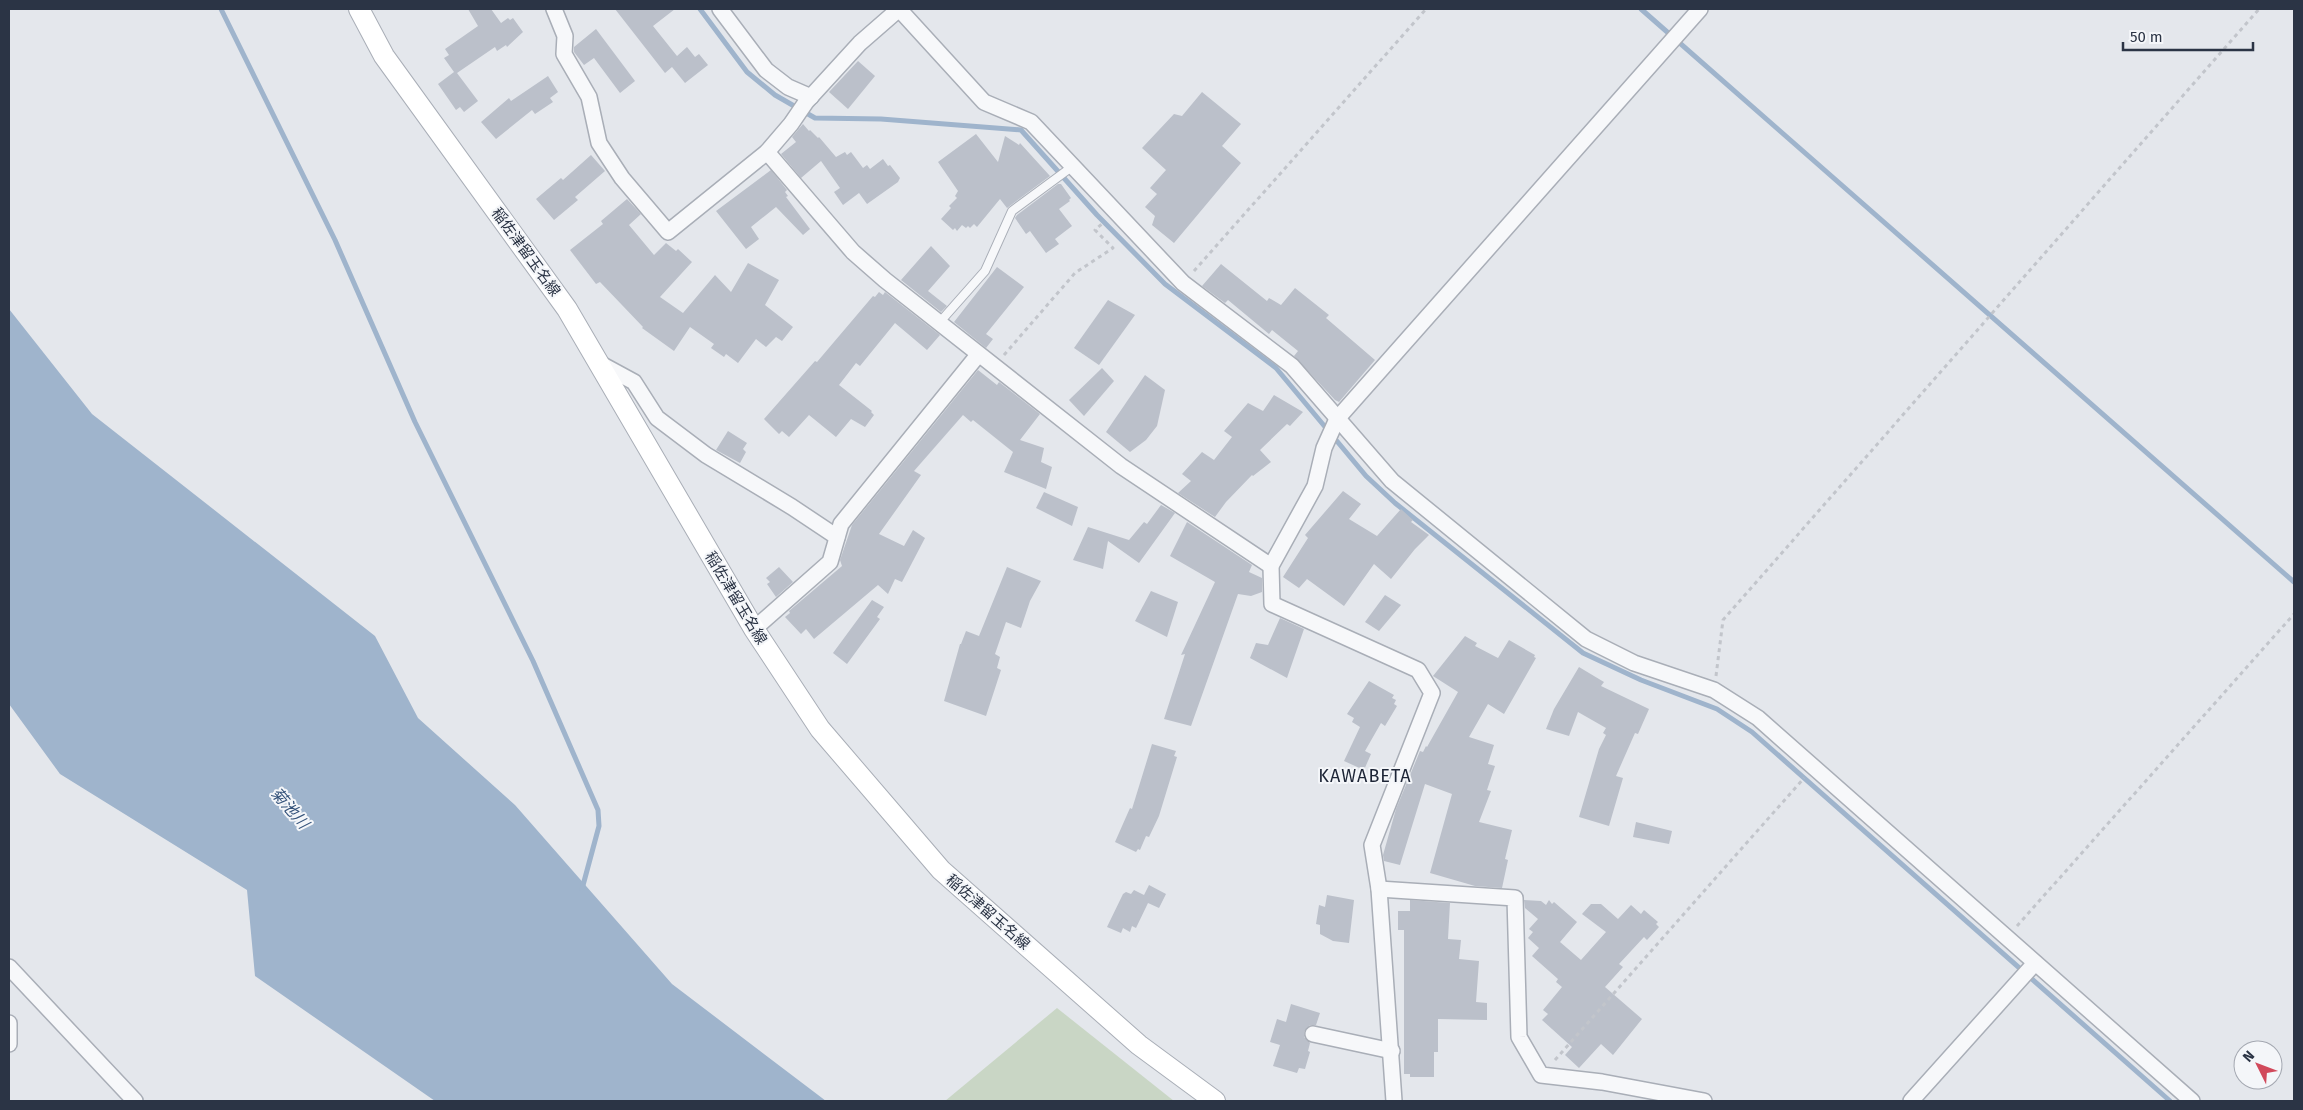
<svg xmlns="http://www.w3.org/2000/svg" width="2303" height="1110" viewBox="0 0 2303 1110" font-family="'Fira Sans','Noto Sans JP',sans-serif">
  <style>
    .green { fill: #c9d6c5 }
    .water { fill: #9fb4cc }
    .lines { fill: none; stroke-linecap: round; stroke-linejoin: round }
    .stream { stroke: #9fb4cc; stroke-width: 5 }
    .building { fill: #bbc0ca }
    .lane-casing { stroke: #a9aeb7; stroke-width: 10 }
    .street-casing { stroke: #a9aeb7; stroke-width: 18 }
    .secondary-casing { stroke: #a9aeb7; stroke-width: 22 }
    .path { stroke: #c2c5cb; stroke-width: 3; stroke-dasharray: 4 4; stroke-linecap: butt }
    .lane { stroke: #f7f8fa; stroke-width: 8 }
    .street { stroke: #f7f8fa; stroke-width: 15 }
    .secondary { stroke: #fff; stroke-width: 20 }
    .labels { text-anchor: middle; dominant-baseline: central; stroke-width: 4; stroke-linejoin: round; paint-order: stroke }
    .street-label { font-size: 15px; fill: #2b3445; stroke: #f4f6f9 }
    .water-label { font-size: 16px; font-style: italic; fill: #34527a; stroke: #f4f6f9 }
    .quarter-label { font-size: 18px; letter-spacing: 1px; fill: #1d2536; stroke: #f4f6f9 }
  </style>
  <rect width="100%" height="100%" fill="#e4e7ec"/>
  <!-- green -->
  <polygon class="green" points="1057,1008 1174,1101 945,1101"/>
  <!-- water -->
  <polygon class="water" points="9,309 92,414 375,636 418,718 515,805 672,984 826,1101 435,1101 255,976 247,890 60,774 9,704"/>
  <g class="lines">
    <!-- stream -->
    <g class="stream">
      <polyline points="221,9 335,240 415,422 533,661 598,810 599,826 582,889"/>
      <polyline points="700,9 747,72 775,95 815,118 881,119 1021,130 1097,215 1165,284 1276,368 1366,476 1395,503 1583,653 1641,680 1717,709 1752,732 2170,1101"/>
      <polyline points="1641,9 2294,582"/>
    </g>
  </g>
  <!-- building -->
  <g class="building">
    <polygon points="468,9 491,9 501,23 508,18 510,20 513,18 523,32 507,47 506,45 497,51 495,47 457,73 478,101 464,112 460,107 456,110 438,84 454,72 444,58 449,55 445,49 478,26"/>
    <polygon points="615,9 675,9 653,26 677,56 687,47 695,57 699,54 708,65 685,83 672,67 665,73"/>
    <polygon points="596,29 635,81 620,93 594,58 584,65 574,52 574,47"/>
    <polygon points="858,61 875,76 848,109 829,92"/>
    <polygon points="548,76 558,92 550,98 553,102 535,114 532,110 496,139 481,122 509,98 511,101"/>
    <polygon points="1202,92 1241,124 1222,146 1241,163 1174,243 1152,225 1155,216 1145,207 1157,194 1150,188 1166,170 1142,148 1174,114 1182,116"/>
    <polygon points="803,124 809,131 810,130 818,138 819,137 836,157 845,152 847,155 851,152 863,168 867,165 870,169 883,159 888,166 890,165 900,178 898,182 867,204 859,193 843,205 834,192 840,188 821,161 801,178 781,154 796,142 792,137"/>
    <polygon points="976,134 998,162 1005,136 1019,145 1020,143 1050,176 1007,208 1000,199 977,227 974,224 970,228 968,226 966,228 962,225 957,231 955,228 953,230 941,219 951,208 949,206 957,198 955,196 958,191 938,162"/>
    <polygon points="591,155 605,171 575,197 578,200 554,220 536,199 561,178 563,180"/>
    <polygon points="771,170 787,190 785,192 788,196 786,197 810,229 803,235 776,207 751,227 759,239 746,249 716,211"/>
    <polygon points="1058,184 1061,184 1071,198 1069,200 1070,201 1059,209 1072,226 1055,239 1059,244 1046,253 1030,231 1026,234 1015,218 1017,215"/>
    <polygon points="627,199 641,214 629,225 654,255 666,243 676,251 678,249 692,262 660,297 683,313 715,275 731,292 748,263 779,280 765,305 793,327 782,341 776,337 766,347 756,339 738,363 726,354 724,357 711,348 714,344 690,327 674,351 642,328 643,327 600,282 596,284 570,250 603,224 601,221"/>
    <polygon points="931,246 950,266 928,291 947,306 941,312 901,280"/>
    <polygon points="1221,264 1267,301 1269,298 1281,305 1295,288 1329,315 1326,318 1375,360 1339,402 1335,400 1294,356 1298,351 1272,330 1269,334 1228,300 1225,303 1202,286"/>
    <polygon points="997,267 1024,287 986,334 993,339 986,348 954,322"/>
    <polygon points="879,292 883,295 885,292 940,335 927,350 895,323 860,366 856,363 839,385 872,411 871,412 874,415 865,427 851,419 836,437 809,415 789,437 782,431 779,434 764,419 815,361 817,362 873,296 875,297"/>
    <polygon points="1108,300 1135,315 1099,365 1074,348"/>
    <polygon points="1102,368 1114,381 1084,416 1069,400"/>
    <polygon points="978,370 997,385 999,382 1040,414 1020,440 1044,448 1041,462 1052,467 1046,489 1004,472 1013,452 973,420 971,422 963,415 914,471 921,475 879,534 904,546 913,530 925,538 902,582 895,579 888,594 878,585 814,639 806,629 801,634 785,617 790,613 789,611 842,566 840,560 852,525"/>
    <polygon points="1145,375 1165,390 1157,426 1146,440 1130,452 1106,432"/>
    <polygon points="1274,395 1303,412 1290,426 1287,424 1260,450 1271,462 1253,476 1252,475 1226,502 1215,517 1178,493 1191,481 1182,474 1202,452 1214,460 1232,437 1224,431 1248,403 1263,411"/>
    <polygon points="728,431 747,443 743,449 746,452 740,463 716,450"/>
    <polygon points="1343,491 1361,504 1349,519 1377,536 1401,509 1413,520 1411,522 1429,535 1415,549 1391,579 1374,564 1344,606 1307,579 1299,588 1283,577 1308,538 1305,535"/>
    <polygon points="1044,492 1078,507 1072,526 1036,508"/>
    <polygon points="1161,505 1175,513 1139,563 1108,541 1103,569 1073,560 1088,527 1129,540 1144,522 1147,524"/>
    <polygon points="1187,522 1252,565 1249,572 1262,578 1262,592 1251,596 1238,594 1191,726 1164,719 1185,654 1181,655 1215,582 1170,556"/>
    <polygon points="779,567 793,582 776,597 767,584 770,582 766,578"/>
    <polygon points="1007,567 1041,581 1030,601 1021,628 1006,622 995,654 1000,657 997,668 1001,670 986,716 944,701 960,644 961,644 966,631 979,636"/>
    <polygon points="1151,591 1178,602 1167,637 1135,621"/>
    <polygon points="1385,595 1401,605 1379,631 1365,622"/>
    <polygon points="872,600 884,607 877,617 880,619 847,664 833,653"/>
    <polygon points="1280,618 1304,629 1287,678 1250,658 1256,643 1268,645"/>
    <polygon points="1465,636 1477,643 1475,646 1498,658 1509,640 1535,655 1534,657 1536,658 1504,714 1488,704 1469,737 1494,745 1488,764 1495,766 1487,790 1491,791 1479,822 1512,830 1505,859 1508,860 1502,888 1475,886 1430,873 1452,794 1425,784 1400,865 1384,861 1383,855 1396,809 1420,751 1423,752 1426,746 1427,747 1458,692 1433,676"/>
    <polygon points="1579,667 1604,682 1601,686 1649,709 1638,734 1635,733 1616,776 1623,778 1609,826 1579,817 1599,749 1606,735 1603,733 1606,728 1578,712 1569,736 1546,729 1554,709"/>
    <polygon points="1369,681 1394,695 1392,698 1396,700 1394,704 1397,706 1385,726 1381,723 1365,751 1371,754 1364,770 1344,761 1360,727 1352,722 1354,718 1347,714"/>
    <polygon points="1152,744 1176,751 1174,756 1177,757 1159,816 1149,837 1146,836 1140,850 1138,849 1136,852 1115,842 1130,808 1132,809"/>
    <polygon points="1636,822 1672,831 1669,844 1633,837"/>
    <polygon points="1149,885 1166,894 1159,908 1148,903 1136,928 1132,926 1130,932 1123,928 1121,933 1107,927 1123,894 1126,892 1131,894 1134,890 1144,895"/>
    <polygon points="1327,895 1354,900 1349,943 1333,941 1320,934 1320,925 1316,924 1319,905 1325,907"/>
    <polygon points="1410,900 1450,903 1448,939 1461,940 1459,959 1479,961 1476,1002 1487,1003 1487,1020 1438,1019 1438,1052 1434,1052 1434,1077 1410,1077 1410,1074 1404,1074 1404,930 1398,930 1398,911 1410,911"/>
    <polygon points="1524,900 1541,901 1546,905 1549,900 1552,904 1554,902 1577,922 1560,942 1581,960 1606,932 1582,914 1591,904 1601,904 1618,919 1631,905 1641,914 1644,910 1658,922 1656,924 1659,927 1647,940 1644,937 1619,964 1623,967 1605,987 1642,1019 1613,1055 1601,1044 1579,1068 1565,1055 1572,1047 1542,1020 1548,1014 1543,1010 1562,987 1556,982 1558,979 1532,956 1539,948 1528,938 1533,932 1529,929 1538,919 1525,908"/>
    <polygon points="1291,1004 1320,1013 1316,1025 1310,1025 1304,1032 1304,1037 1310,1043 1308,1051 1310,1052 1305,1069 1299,1068 1297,1073 1273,1066 1280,1045 1270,1042 1277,1019 1286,1022"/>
  </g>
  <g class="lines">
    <!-- lane casing -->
    <g class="lane-casing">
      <polyline id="lane" points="939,323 985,271 1012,211 1073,166"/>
    </g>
    <!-- street casing -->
    <g class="street-casing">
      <g id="street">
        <polyline points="554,9 565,36 564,54 589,97 599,143 622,178 668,232 767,152 791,124 806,102 860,43 899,9"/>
        <polyline points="720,9 766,70 788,87 811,97"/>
        <polyline points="899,9 984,102 1031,122 1183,283 1292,366 1392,481 1586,639 1634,663 1714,690 1758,718 2192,1101"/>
        <polyline points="767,152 853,252 885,280 1121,466 1271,566"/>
        <polyline points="599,363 634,382 657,418 706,455 792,507 837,537"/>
        <polyline points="754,629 830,562 841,524 978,355"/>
        <polyline points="1379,889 1515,898 1519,1037 1541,1075 1602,1082 1704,1101"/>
        <polyline points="9,967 135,1101"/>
        <polyline points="9,1023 9,1044"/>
        <polyline points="1313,1034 1392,1051"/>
        <polyline points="1394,1101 1379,889 1372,845 1432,693 1418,670 1272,604 1271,566 1315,486 1324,448 1337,419 1700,9"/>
        <polyline points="1911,1101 2035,963"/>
      </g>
    </g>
    <!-- secondary casing -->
    <g class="secondary-casing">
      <polyline id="secondary" points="359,9 384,56 567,309 754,629 820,729 941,870 1139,1045 1215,1101"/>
    </g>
    <!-- path -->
    <g class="path">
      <polyline points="1194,271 1426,9"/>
      <polyline points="1004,355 1075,273 1113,248 1095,230 1104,222"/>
      <polyline points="1716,676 1723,620 2259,9"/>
      <polyline points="2017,926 2294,614"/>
      <polyline points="1555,1060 1804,778"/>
    </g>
    <!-- lane -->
    <use href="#lane" class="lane"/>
    <!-- street -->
    <use href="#street" class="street"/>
    <!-- secondary -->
    <use href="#secondary" class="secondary"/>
  </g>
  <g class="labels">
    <!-- street labels -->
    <g class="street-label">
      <text transform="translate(526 252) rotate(54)">稲佐津留玉名線</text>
      <text transform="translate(736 598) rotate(59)">稲佐津留玉名線</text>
      <text transform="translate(988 912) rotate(41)">稲佐津留玉名線</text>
    </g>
    <!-- water labels -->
    <g class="water-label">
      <text transform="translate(290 808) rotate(49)">菊池川</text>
    </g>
    <!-- quarter labels -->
    <g class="quarter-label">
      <text x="1365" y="776">KAWABETA</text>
    </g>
  </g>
  <!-- border -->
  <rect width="2303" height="1110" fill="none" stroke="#2b3445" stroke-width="20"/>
  <!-- north arrow -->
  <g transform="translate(2258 1065) rotate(312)"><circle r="24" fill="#f4f6f9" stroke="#a4a8b1"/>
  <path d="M0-4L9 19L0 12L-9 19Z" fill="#d1495b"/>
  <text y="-8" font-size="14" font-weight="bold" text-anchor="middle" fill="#2b3445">N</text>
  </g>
  <!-- scale -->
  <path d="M2123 42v8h130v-8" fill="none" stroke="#2b3445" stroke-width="2.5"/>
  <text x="2130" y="42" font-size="15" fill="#2b3445" stroke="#f4f6f9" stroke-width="4" paint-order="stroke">50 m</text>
</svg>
